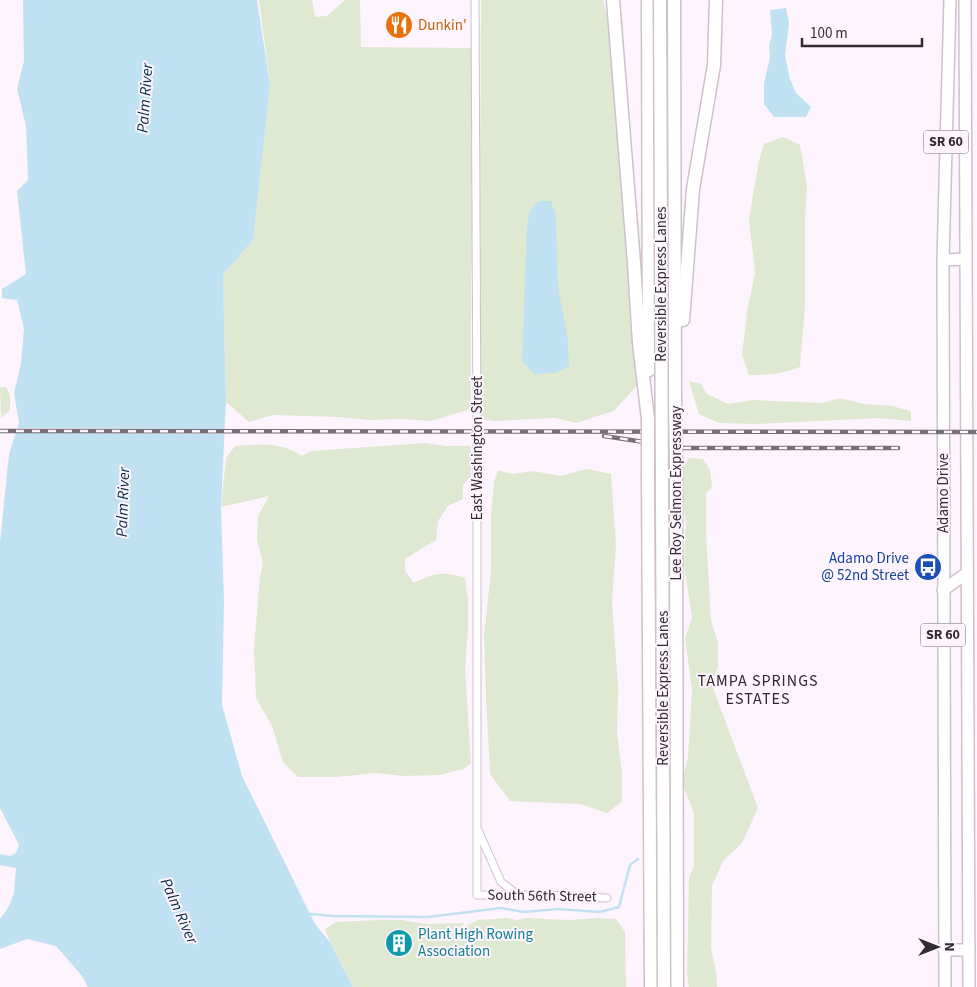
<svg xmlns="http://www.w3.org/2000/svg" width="977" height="987" viewBox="0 0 977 987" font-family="'Source Sans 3',sans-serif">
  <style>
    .green { fill: #dfe8d0 }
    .water { fill: #c0e1f2 }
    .pier { fill: #fef4fe }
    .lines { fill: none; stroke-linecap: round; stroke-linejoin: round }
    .stream { stroke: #c0e1f2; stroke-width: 2.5 }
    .minor-casing { stroke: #cdc1cc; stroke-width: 9 }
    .primary-casing { stroke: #cdc1cc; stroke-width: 14 }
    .motorway-casing { stroke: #cdc1cc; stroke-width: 15 }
    .minor { stroke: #fff; stroke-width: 7 }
    .primary { stroke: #fff; stroke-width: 11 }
    .motorway { stroke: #fff; stroke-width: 12 }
    .rail-casing { stroke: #777077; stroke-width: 4.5 }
    .rail { stroke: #fef4fe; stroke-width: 2.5; stroke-dasharray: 8; stroke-linecap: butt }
    .motorway-bridge-casing { stroke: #cdc1cc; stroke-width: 15; stroke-linecap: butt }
    .motorway-bridge { stroke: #fff; stroke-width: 12 }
    .labels { text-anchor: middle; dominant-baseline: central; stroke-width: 4; stroke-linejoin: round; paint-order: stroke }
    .shield { fill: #fef4fe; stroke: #6e686e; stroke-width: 1 }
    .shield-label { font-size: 14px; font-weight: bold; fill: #312c31 }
    .food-label { font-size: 15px; fill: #c56008; stroke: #fef4fe; text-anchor: start }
    .street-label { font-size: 15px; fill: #312c31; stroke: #fef4fe }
    .transit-label { font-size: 15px; fill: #164399; stroke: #fef4fe; text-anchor: end }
    .culture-label { font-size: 15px; fill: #0d838f; stroke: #fef4fe; text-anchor: start }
    .water-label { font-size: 16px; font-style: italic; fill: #002f41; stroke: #fef4fe }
    .neighbourhood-label { font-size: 16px; letter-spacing: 1px; fill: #2f262f; stroke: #fef4fe }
  </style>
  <rect width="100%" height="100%" fill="#fef4fe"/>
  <!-- green -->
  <g class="green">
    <polygon points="259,0 312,0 315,17 327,16 345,0 360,0 361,47 474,48 474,238 471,275 471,409 431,421 402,419 368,420 340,417 273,415 249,422 226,402 223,275 253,240 270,85"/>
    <path d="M481,0H603L611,28L640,382L614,411L576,423L555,418L495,421L478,419C478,279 481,140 481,0Z"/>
    <path d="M783,137L800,145L807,186L805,220V306L800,367C783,374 767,375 749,375L742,355L747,312L755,273L749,219L759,161L764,144Z"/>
    <polygon points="689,381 701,384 707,394 728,404 753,400 823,403 840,398 864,404 892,406 911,411 911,421 878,418 757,424 719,423 699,414"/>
    <polygon points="0,387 6,387 10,395 10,410 1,418"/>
    <path d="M425,443L446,446H471V476L463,485V499L448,506L438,521L436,540L405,559V571L414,583C435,573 443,571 465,578L468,600V629L465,670L471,763L463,770L462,769L440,775L403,776L375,773L337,777H298L283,762L272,726L256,698L254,648L260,577L263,563L257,540L258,516L269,496L221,507L226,458L235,446C259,444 282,442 302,456L311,451Z"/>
    <polygon points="688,458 703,459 710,470 712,487 706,493 706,532 711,621 718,643 718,668 711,683 758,808 742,843 723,861 712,886 711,948 716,972 717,987 689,987 687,973 689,878 694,865 694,813 682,783 688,757 692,690 685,638 692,618 684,565 686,522 683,502 684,467"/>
    <polygon points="587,469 611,474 616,545 612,601 618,687 617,734 622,773 622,801 607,813 580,804 510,801 490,774 486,697 484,635 491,571 491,515 494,482 498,470 512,474 533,471 561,476"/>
    <polygon points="507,918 516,920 527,918 569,920 597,918 616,919 625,932 626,987 353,987 330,942 325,929 336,922 379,920 402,920 426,924 465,923 453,932 478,920"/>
  </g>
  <!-- water -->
  <g class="water">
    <polygon points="23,0 257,0 270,85 253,240 223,275 226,402 221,507 224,601 222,705 242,776 315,924 330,942 353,987 88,987 82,976 56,946 27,939 0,949 0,919 8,908 14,893 16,868 0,865 0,854 10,856 16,853 19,845 0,808 0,542 9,454 19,423 14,393 21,363 24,329 17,300 2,298 2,289 26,274 17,191 28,180 26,126 17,89 24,61"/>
    <polygon points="786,8 789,23 785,56 790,79 796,93 811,107 806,117 774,117 764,104 764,83 770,58 769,46 772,34 770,10"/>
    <polygon points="539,201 551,201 556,216 558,287 568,340 569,366 556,373 534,374 522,361 527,227 530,210"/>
  </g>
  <!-- pier -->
  <polygon class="pier" points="15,428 227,429 227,434 13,433"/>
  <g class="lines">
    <!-- stream -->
    <polyline class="stream" points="310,914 333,916 428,917 501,908 524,912 558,909 600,912 619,907 630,865 638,859"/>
    <!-- minor casing -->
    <g class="minor-casing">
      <g id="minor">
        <polyline points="475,0 477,431 477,895 547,895 607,898"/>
        <polyline points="478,830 501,882 518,895"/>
      </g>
    </g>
    <!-- primary casing -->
    <g class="primary-casing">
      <g id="primary">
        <polyline points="965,0 969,987"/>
        <polyline points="943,260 966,259"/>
        <polyline points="943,590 967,573"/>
        <polyline points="944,950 969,950"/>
        <polyline points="945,987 943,260 950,0"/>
      </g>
    </g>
    <!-- motorway casing -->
    <g class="motorway-casing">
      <g id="motorway">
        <polyline points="613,0 634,263 639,343 648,419"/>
        <polyline points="648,0 649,370"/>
        <polyline points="674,0 675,400"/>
        <polyline points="683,320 693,189 714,65 716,0"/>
        <polyline points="676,465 677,987"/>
        <polyline points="648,477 651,987"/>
      </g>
    </g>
    <!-- minor -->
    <use href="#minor" class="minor"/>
    <!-- primary -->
    <use href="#primary" class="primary"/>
    <!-- motorway -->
    <use href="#motorway" class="motorway"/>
    <!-- rail casing -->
    <g class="rail-casing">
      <g id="rail">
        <polyline points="0,431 977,432"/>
        <polyline points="604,436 684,448 898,448"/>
      </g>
    </g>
    <!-- rail -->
    <use href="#rail" class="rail"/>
    <!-- motorway-bridge casing -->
    <g class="motorway-bridge-casing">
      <g id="motorway-bridge">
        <polyline points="660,0 664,987"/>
        <polyline points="675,400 676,465"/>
        <polyline points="648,477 648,419"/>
      </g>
    </g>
    <!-- motorway-bridge -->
    <use href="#motorway-bridge" class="motorway-bridge"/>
  </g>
  <!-- icons -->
  <defs>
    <g id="restaurant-disc" transform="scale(1.4375)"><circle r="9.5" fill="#e8710a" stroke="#fef4fe"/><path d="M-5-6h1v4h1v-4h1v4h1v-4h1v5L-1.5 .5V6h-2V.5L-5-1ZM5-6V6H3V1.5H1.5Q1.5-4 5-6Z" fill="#fff"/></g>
    <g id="bus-disc" transform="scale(1.4375)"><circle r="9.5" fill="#1a4fb4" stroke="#fef4fe"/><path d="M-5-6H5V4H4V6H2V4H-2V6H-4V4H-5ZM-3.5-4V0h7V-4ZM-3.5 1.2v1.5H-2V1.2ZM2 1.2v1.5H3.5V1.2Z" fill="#fff"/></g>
    <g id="building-disc" transform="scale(1.4375)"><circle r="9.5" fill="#0f9aa8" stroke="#fef4fe"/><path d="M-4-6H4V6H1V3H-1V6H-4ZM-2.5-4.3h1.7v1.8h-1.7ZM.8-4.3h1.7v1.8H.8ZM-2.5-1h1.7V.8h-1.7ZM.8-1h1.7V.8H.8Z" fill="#fff"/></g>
  </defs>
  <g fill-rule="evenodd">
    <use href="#restaurant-disc" x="399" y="25"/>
    <use href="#bus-disc" x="928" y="567"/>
    <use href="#building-disc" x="399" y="943"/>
  </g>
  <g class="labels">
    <!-- shield labels -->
    <g class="shield">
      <rect x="923.5" y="130.5" width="45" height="23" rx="4"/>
      <rect x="920.5" y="623.5" width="45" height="23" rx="4"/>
    </g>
    <g class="shield-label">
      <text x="946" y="142">SR 60</text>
      <text x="943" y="635">SR 60</text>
    </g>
    <!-- food labels -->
    <g class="food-label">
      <text x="418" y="25">Dunkin'</text>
    </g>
    <!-- street labels -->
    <g class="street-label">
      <text transform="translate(661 284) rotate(-90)">Reversible Express Lanes</text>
      <text transform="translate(477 448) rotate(-90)">East Washington Street</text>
      <text transform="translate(676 493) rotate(-90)">Lee Roy Selmon Expressway</text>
      <text transform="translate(943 493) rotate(-90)">Adamo Drive</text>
      <text transform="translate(663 688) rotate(-90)">Reversible Express Lanes</text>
      <text transform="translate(542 896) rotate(1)">South 56th Street</text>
    </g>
    <!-- transit labels -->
    <g class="transit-label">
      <text x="909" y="558">Adamo Drive<tspan x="909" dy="17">@ 52nd Street</tspan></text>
    </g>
    <!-- culture labels -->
    <g class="culture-label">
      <text x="418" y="934">Plant High Rowing<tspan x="418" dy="17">Association</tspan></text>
    </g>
    <!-- water labels -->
    <g class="water-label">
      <text transform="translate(145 98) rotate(-86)">Palm River</text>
      <text transform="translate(123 502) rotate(-88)">Palm River</text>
      <text transform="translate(179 911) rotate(66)">Palm River</text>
    </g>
    <!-- neighbourhood labels -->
    <g class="neighbourhood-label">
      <text x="758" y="681">TAMPA SPRINGS<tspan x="758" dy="18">ESTATES</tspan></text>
    </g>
  </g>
  <!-- north arrow -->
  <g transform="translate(937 947) rotate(90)" stroke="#fef4fe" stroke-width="4" paint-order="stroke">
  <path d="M0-4L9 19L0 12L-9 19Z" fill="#312c31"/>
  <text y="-8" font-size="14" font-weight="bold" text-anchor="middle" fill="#312c31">N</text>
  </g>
  <!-- scale -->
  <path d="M802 38v8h120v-8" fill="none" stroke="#312c31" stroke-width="2.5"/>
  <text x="810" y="38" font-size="15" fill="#312c31" stroke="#fef4fe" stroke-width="4" paint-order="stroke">100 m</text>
</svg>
